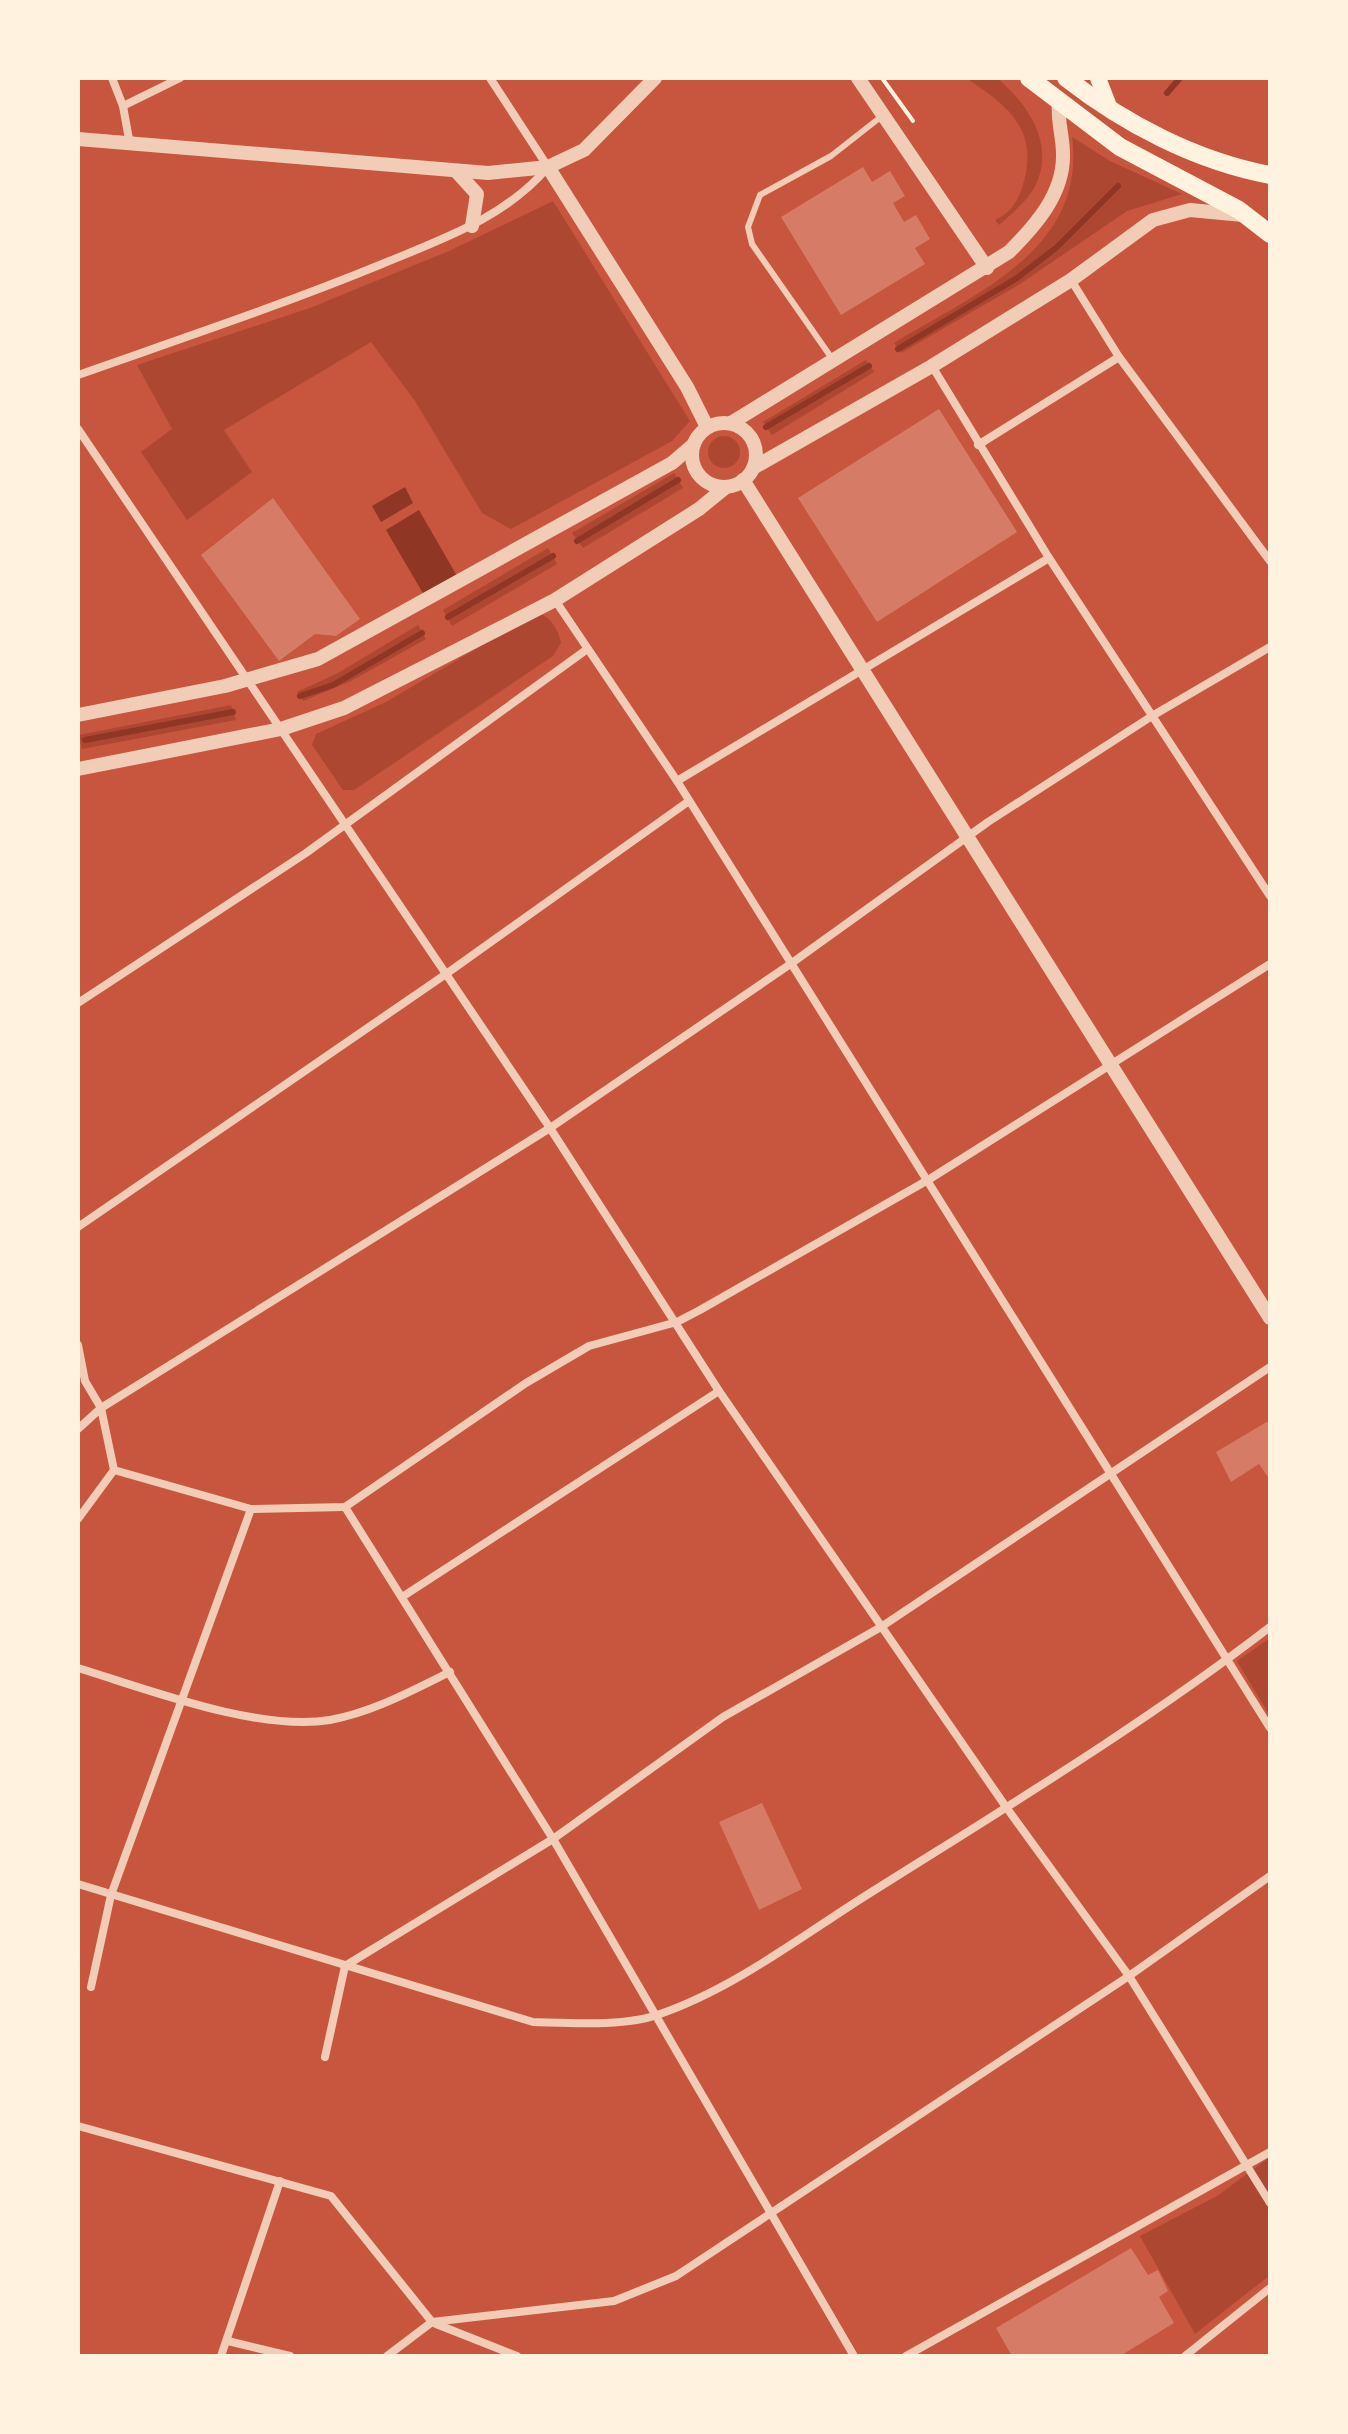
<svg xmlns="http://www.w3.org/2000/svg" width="1348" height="2434" viewBox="0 0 1348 2434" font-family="Montserrat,sans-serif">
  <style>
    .green { fill: #ae4732 }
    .water { fill: #8f3625 }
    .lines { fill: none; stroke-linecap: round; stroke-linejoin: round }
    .stream { stroke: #8f3625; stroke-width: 6 }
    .building { fill: #d67c66 }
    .path { stroke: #fff3e0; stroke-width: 4 }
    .service { stroke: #f1ccb7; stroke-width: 6 }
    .minor { stroke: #f1ccb7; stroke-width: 8 }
    .tertiary { stroke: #f1ccb7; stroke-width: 14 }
    .secondary { stroke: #fff3e0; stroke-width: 16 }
    .primary { stroke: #fff3e0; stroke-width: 18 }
  </style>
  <rect width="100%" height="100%" fill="#c8553d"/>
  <!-- green -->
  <g class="green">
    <path d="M966,78H997C1028,104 1057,146 1034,188C1026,202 1011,214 999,225L995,220C1009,214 1017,203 1022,188C1040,131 1011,108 966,78Z"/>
    <path d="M1072,137L1110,161L1182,194L1127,211L1020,284L901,353L894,343C974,294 1087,250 1072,137Z"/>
    <polygon points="553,201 690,421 672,441 511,529 482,513 415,401 371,342 224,430 252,472 187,520 141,452 172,429 137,365 310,308 449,251"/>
    <polygon points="866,360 874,372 772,435 763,422"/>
    <circle cx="724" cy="452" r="16"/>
    <polygon points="674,473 683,488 583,548 572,533"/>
    <polygon points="548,548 557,564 452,626 443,610"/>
    <path d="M537,613C550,615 559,631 561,643L553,656L354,790H343L312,745L316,734L386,702Z"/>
    <polygon points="418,625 426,639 351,681 303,701 297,692 338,673"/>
    <polygon points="231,705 236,720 82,749 79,735"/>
    <polygon points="1270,1638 1270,1716 1237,1661"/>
    <polygon points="1270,2157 1270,2275 1195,2334 1140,2236 1217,2196"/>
  </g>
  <!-- water -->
  <g class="water">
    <polygon points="405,487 413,503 381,522 372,506"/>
    <polygon points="419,510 457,576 424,595 386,530"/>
  </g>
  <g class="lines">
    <!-- stream -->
    <g class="stream">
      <polyline points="1167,93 1180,78"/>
      <polyline points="898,349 1017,278 1057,247 1118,186"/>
      <polyline points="766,427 869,366"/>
      <polyline points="577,541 678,480"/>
      <polyline points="448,617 553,556"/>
      <polyline points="300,696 333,685 422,633"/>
      <polyline points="85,740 233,712"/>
    </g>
  </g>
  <!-- building -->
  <g class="building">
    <polygon points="863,167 872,182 890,171 905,196 893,203 904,222 916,215 930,239 915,248 925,264 841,315 781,217"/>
    <polygon points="939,409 1017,532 877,622 798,498"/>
    <polygon points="273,498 360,619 336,636 315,634 279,661 201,555"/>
    <polygon points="1270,1420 1270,1480 1259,1464 1231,1482 1216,1452"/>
    <polygon points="762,1803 802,1889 759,1910 719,1822"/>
    <polygon points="1131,2248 1148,2275 1158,2270 1168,2291 1159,2297 1174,2323 1120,2356 1012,2356 996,2328"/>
  </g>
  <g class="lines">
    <!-- path -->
    <polyline class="path" points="882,78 913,121"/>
    <!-- service -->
    <polyline class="service" points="833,360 752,244 748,227 760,195 831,156 882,116"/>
    <!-- minor -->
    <g class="minor">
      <polyline points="112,78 123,106 130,145"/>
      <polyline points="123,106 180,78"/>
      <polyline points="1071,280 1119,357 1270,561"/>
      <polyline points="932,366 1049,558 1270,896"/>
      <path d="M78,375C180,339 282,305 382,264C442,239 505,218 548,167L490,78"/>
      <polyline points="78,429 550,1128 719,1391 1006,1807 1129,1976 1270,2203"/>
      <polyline points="978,445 1119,357"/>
      <polyline points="555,600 677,781 1270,1728"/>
      <polyline points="677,781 1049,558"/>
      <polyline points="78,1003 306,853 586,650"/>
      <polyline points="78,1227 446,974 689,801"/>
      <polyline points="78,1345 85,1381 101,1408 114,1470"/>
      <polyline points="78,1429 101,1408 550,1128 789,965 988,822 1152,716 1270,647"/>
      <polyline points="114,1470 251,1509 345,1507 526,1383 589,1346 677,1322 700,1310 928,1180 1270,964"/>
      <polyline points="345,1507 553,1839 854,2356"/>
      <polyline points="78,1519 114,1470"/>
      <polyline points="402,1597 719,1391"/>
      <path d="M78,1668C147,1689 258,1732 330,1720C373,1712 411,1691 450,1672"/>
      <path d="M78,1884L533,2022C570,2023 625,2027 660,2014C735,1988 803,1935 870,1893C1005,1808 1144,1724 1270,1627"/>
      <polyline points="91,1987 111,1895 251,1509"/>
      <polyline points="325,2057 345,1966 553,1839 723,1717 881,1627 1270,1367"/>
      <polyline points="78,2126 331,2196 432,2322"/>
      <polyline points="432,2322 614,2301 676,2276 1129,1976 1270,1876"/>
      <polyline points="436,2324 517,2356"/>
      <polyline points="228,2341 290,2356"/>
      <polyline points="221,2356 280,2181"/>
      <polyline points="387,2356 432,2322"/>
      <polyline points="906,2356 1270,2152"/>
      <polyline points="1185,2356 1270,2288"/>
    </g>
    <!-- tertiary -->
    <g class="tertiary">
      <polyline points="858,78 987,268"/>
      <polyline points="78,139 488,173 548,167 584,150 655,78"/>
      <polyline points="548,167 687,387 707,427"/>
      <polyline points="457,172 477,194 472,226"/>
      <path d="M731,423L1009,252C1035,226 1064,194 1063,154C1063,136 1057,120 1059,103"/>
      <circle cx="724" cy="455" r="32"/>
      <polyline points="753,468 932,366 1071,280 1153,220 1190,210 1243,215"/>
      <polyline points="743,480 1270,1318"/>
      <polyline points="78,715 225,686 318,659 672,463 693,445"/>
      <polyline points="78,769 281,729 344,708 555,600 699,509 726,487"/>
    </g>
    <!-- secondary -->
    <polyline class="secondary" points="1098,78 1110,109"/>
    <!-- primary -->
    <g class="primary">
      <polyline points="1029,78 1120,147 1239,210 1270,234"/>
      <path d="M1066,78C1125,124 1196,161 1270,175"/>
    </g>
  </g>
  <!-- border -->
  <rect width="1348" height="2434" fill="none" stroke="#fff3e0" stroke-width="160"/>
</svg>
